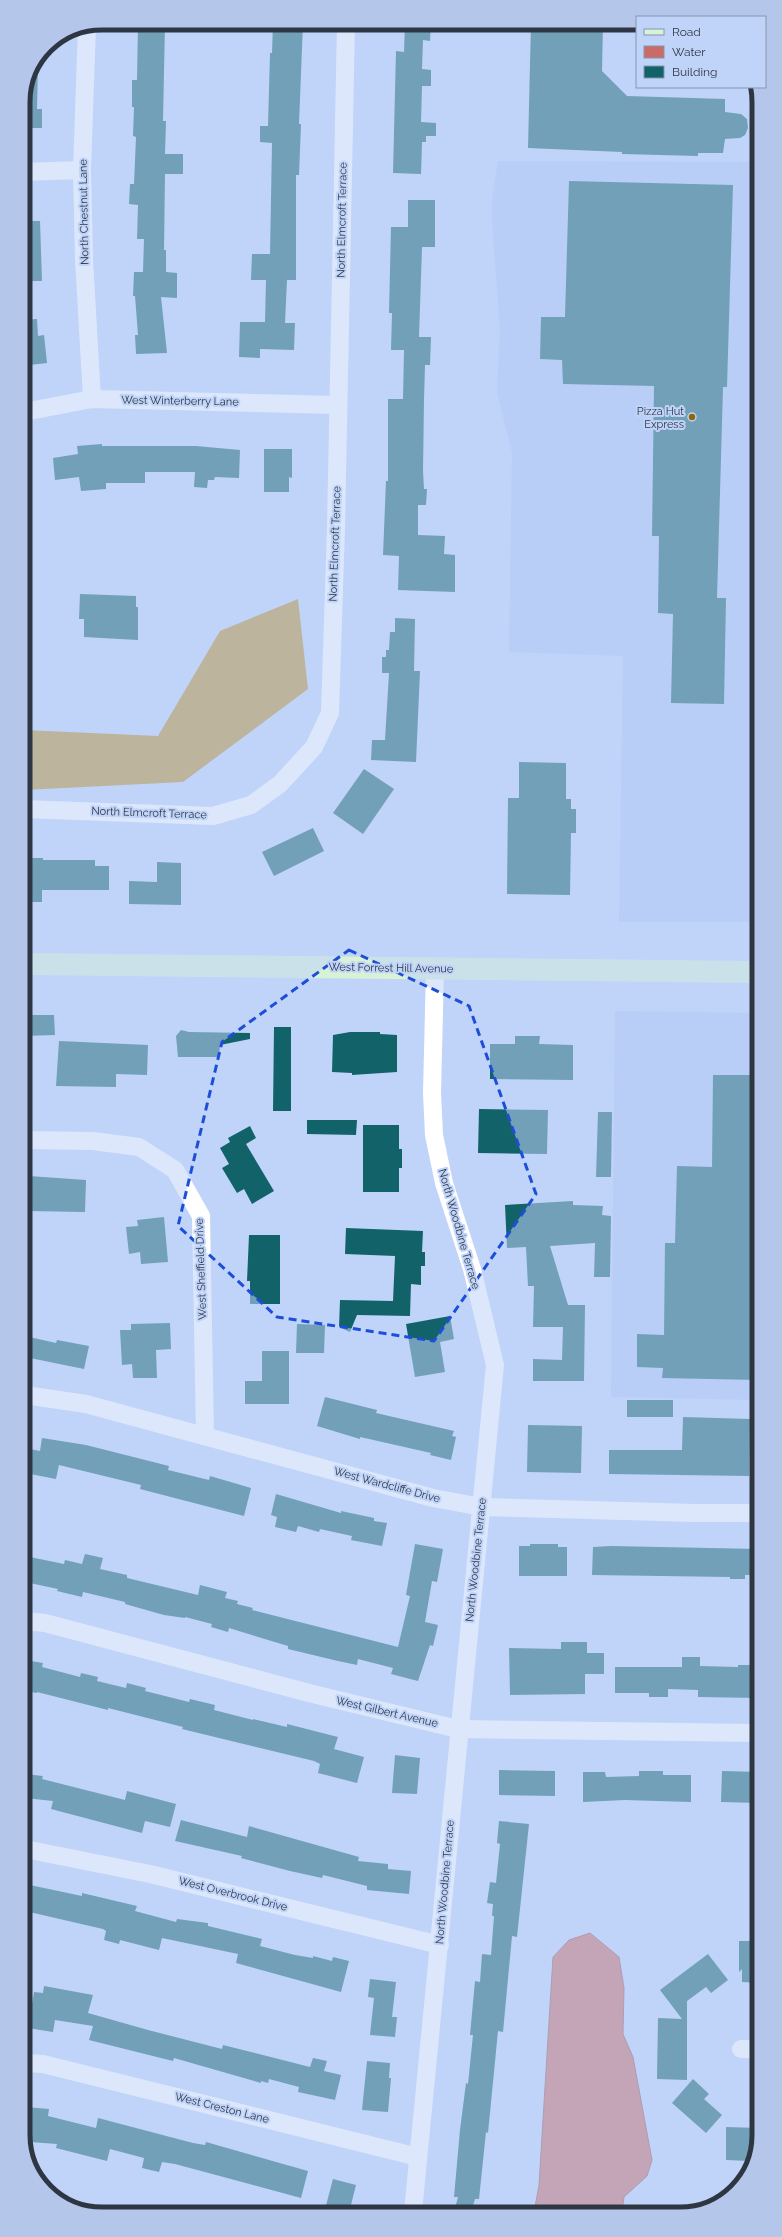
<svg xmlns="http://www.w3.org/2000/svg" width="782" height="2237" viewBox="0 0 782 2237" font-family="Raleway,sans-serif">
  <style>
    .built { fill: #b1c7f2 }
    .forest { fill: #ba8e2e }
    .water { fill: #ca6b67; stroke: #9b5b5c }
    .building { fill: #126369 }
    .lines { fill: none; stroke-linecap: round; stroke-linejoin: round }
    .street { stroke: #fff; stroke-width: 18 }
    .secondary { stroke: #d8f2d6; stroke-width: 22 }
    .marked { fill: none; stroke: #1d4ed8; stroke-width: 3; stroke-dasharray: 8 5; stroke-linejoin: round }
    .poi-dot { fill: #8e680c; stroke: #c0d4f9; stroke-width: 1.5 }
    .labels { text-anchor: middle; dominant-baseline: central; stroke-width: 4; stroke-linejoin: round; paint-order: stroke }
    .street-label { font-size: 11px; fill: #2e3644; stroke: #c0d4f9 }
    .poi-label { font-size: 11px; fill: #2e3644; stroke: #c0d4f9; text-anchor: end }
    .rim { fill: none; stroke: #2e3644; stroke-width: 5 }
  </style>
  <rect width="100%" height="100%" fill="#c0d4f9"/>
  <!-- built -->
  <g class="built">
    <polygon points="498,161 756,162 757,922 619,922 623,656 509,652 512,453 497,392 500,330 492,223 492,198"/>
    <polygon points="615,1011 757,1013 758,1400 611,1397"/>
  </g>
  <!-- forest -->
  <polygon class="forest" points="298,599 308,689 183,782 24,790 24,730 158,736 220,631"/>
  <!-- water -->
  <polygon class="water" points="590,1933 619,1957 624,1988 623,2034 633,2057 652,2160 647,2176 624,2197 622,2212 534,2212 539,2185 553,1957 569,1940"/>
  <!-- building -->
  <g class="building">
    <polygon points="138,23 165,23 163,121 166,121 165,154 183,154 183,174 165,174 164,250 166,250 166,272 177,273 177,298 161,297 167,353 136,354 135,335 138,335 135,296 133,296 134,272 143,272 144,239 137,239 138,205 129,204 130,184 134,184 136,137 133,136 134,107 132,107 132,80 137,80"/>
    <polygon points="273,23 303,23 299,124 301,124 299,175 296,175 296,280 287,280 285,323 295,323 294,350 260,349 260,358 239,357 240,322 265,322 266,280 251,280 252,254 270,254 272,143 260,142 260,126 268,126 270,53 272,53"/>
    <polygon points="405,23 431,23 430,41 423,40 422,69 431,70 431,86 422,86 421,122 436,123 436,136 426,136 426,142 422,142 421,174 393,173 396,51 404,52"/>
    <polygon points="531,23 603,23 602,71 627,96 725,99 725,112 741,114 747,119 748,128 745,135 740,138 725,139 723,153 698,153 698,156 622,154 622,152 528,148"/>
    <polygon points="35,62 38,62 37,109 42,109 42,128 23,128 23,97 31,67"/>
    <polygon points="569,181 733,185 727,387 723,387 717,598 726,598 724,704 671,703 673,614 658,613 659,536 652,536 654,386 563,384 562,360 540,359 541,317 565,317"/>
    <polygon points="408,200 435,200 435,247 422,247 419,337 431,337 430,365 425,365 424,400 423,471 424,489 427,489 426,505 418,505 418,535 445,536 444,554 455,555 455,592 398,590 399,556 383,555 386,481 388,481 388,399 403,399 404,350 391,350 392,313 389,313 391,227 408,227"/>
    <polygon points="23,221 40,221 42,281 23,281"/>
    <polygon points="37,319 38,336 44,335 47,363 30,365 29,361 23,362 23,320"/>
    <polygon points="102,444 102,446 196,446 240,450 239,478 215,477 214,480 208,480 207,488 194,487 195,472 145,472 145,483 106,483 106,489 81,491 79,477 55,480 53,458 78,454 77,446"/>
    <polygon points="264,449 292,449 292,478 289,477 289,492 264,492"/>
    <polygon points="80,594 136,596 136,607 138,607 138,640 84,637 84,619 79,619"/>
    <polygon points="395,618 415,619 414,671 420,671 416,762 371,760 372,740 385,740 389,673 382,673 382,657 386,657 386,650 389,650 390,632 395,632"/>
    <polygon points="519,762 566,763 566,799 571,799 571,809 576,809 576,833 571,833 570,895 507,894 508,798 519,798"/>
    <polygon points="364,769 394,789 363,834 333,813"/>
    <polygon points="313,828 324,851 274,876 262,852"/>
    <polygon points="24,858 43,858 43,860 95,860 95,866 109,866 109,890 42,890 42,902 24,902"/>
    <polygon points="157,862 181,863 181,905 129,904 129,881 157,882"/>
    <polygon points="24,1015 54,1015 55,1035 24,1036"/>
    <polygon points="274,1027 291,1027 291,1111 273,1111"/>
    <polygon points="181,1030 189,1032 250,1033 250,1039 220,1045 219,1057 178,1057 176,1036"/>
    <polygon points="350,1032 380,1032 380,1034 397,1035 397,1072 352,1075 352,1073 332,1072 333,1035"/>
    <polygon points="515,1036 540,1036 539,1044 573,1045 573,1080 490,1079 490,1044 515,1044"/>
    <polygon points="59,1041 148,1045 147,1075 116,1074 116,1087 56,1086"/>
    <polygon points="713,1075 758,1075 758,1380 662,1378 663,1368 637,1367 637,1334 664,1335 665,1243 675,1243 677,1166 712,1167"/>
    <polygon points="479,1109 548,1110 547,1154 478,1153"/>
    <polygon points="598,1112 612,1112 611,1177 596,1177"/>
    <polygon points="307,1120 357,1120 356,1135 307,1134"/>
    <polygon points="363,1125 399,1125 399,1149 402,1149 402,1168 399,1168 399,1192 363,1192"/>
    <polygon points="250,1126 256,1138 246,1144 274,1191 252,1204 244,1189 237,1193 222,1168 229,1164 220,1148 230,1142 228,1138"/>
    <polygon points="29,1176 86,1180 85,1212 28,1211"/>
    <polygon points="573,1201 573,1205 603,1206 602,1215 611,1216 610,1277 594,1277 595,1243 550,1246 568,1305 585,1305 584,1381 533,1381 533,1359 562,1360 563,1327 533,1327 534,1286 528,1286 526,1247 507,1248 505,1205"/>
    <polygon points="164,1217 168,1262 141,1264 140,1252 129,1254 126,1227 138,1226 137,1220"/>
    <polygon points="346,1228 423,1231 422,1252 425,1252 425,1266 421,1266 421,1285 411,1284 410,1316 357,1315 350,1332 339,1327 340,1300 393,1301 395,1256 345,1254"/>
    <polygon points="249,1235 280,1235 280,1304 250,1304 250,1281 247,1281"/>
    <polygon points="450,1316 454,1339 440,1342 445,1372 415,1377 406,1324"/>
    <polygon points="170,1323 171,1349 156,1350 157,1378 133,1378 132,1364 122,1365 120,1330 131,1330 131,1324"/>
    <polygon points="297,1324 325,1325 324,1353 296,1353"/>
    <polygon points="25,1336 56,1343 57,1340 89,1346 84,1369 25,1357"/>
    <polygon points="262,1351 289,1351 289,1404 245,1404 245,1381 262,1381"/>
    <polygon points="325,1397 377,1410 376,1413 454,1431 452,1436 456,1437 451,1460 430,1455 431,1453 369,1439 360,1437 360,1439 317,1426"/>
    <rect x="627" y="1400" width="46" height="17"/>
    <polygon points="683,1417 750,1419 749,1476 609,1474 609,1450 682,1450"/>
    <polygon points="528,1425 582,1426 581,1473 527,1472"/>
    <polygon points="42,1438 86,1445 169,1466 168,1470 209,1480 210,1476 251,1488 244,1516 140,1489 141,1485 59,1465 56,1479 25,1473 25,1448 40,1451"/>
    <polygon points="276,1494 341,1513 341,1511 374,1518 374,1521 387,1523 382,1546 351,1540 352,1536 320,1529 319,1532 298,1526 296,1532 275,1527 277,1517 271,1515"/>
    <polygon points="415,1544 443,1549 437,1582 432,1581 425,1622 438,1625 433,1646 430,1645 418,1681 391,1674 393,1668 358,1659 357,1665 338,1661 288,1649 288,1646 229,1628 228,1632 211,1627 212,1624 185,1617 185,1618 164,1615 125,1604 125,1602 83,1592 82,1597 57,1591 58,1589 25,1582 25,1556 64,1564 65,1560 82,1564 85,1554 103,1558 100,1569 127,1575 127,1578 198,1595 200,1585 227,1592 225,1598 238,1601 237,1604 253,1608 252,1610 398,1647 410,1596 406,1595"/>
    <polygon points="530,1544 558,1544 558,1547 567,1547 567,1576 519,1576 519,1546 530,1546"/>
    <polygon points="611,1546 758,1549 758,1575 745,1575 745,1579 730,1579 730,1577 592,1575 593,1547"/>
    <polygon points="561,1642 587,1642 587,1653 604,1653 604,1674 585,1674 585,1694 510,1695 509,1648 561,1649"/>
    <polygon points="682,1657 700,1657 700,1666 738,1667 738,1665 758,1665 758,1698 698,1697 698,1690 668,1689 668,1697 649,1697 649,1693 615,1693 615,1667 682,1667"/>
    <polygon points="25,1660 43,1663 42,1667 80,1677 81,1673 98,1677 97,1681 126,1688 127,1683 146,1688 145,1691 189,1702 190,1699 215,1705 214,1710 253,1720 253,1719 287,1727 287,1724 338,1737 334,1749 364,1757 357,1783 318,1773 320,1764 314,1761 182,1729 183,1727 108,1708 108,1710 37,1692 37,1693 25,1691"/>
    <polygon points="395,1755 420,1758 417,1794 392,1793"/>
    <polygon points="499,1770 555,1771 555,1796 499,1795"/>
    <polygon points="639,1771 663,1771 663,1775 691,1775 691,1802 625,1800 583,1802 583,1772 605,1772 606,1777 639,1776"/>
    <polygon points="722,1771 759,1772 759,1803 721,1802"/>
    <polygon points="25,1774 43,1776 42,1779 125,1800 127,1791 176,1804 170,1827 145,1821 142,1833 51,1809 53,1801 25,1798"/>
    <polygon points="181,1820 247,1837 249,1826 359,1857 358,1861 388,1864 388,1869 411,1871 409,1894 367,1890 367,1886 323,1875 322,1878 290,1871 241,1858 242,1856 175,1841"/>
    <polygon points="499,1821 529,1824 517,1937 512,1936 503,2032 498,2031 488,2133 486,2132 479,2199 475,2199 471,2212 454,2212 458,2197 454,2197 460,2130 466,2083 468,2084 473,2035 470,2035 475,1981 480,1982 482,1954 491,1955 494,1916 492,1916 493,1904 487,1903 490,1882 496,1883 500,1844 497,1843"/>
    <polygon points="25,1884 82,1896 82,1893 137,1906 135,1911 176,1922 177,1919 208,1923 208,1926 262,1939 260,1946 295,1955 313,1958 313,1956 332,1961 333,1957 349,1961 341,1992 236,1963 238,1954 162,1938 159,1950 120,1940 119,1944 104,1940 106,1931 103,1929 25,1911"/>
    <polygon points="739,1941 759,1941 759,1983 742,1982 742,1969 739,1972"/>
    <polygon points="708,1954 728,1980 711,1993 706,1987 687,2001 687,2080 657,2079 658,2018 682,2019 660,1990"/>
    <polygon points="370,1979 396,1982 392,2017 397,2017 395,2037 370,2035 374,1998 368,1997"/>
    <polygon points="44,1986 93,1995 88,2013 148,2030 222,2049 223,2045 310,2067 313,2058 327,2061 324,2071 341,2075 335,2100 298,2092 299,2087 269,2079 268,2083 261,2081 261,2083 174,2058 173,2061 89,2040 93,2026 55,2020 53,2032 28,2028 34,1992 43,1993"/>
    <polygon points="367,2061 390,2063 389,2078 391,2078 388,2112 362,2110"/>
    <polygon points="693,2079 709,2094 704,2099 722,2115 706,2133 672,2103"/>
    <polygon points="26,2107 49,2109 48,2116 96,2128 98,2118 193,2143 205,2145 206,2142 308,2171 301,2198 175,2164 162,2162 159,2172 142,2168 144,2158 110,2149 107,2161 56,2148 57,2144 30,2142 30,2137 26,2136"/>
    <polygon points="726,2127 759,2128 759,2135 750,2161 726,2160"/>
    <polygon points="333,2179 356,2185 349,2213 324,2213"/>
  </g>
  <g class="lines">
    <!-- street -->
    <g class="street">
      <polyline points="87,26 82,170 84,259 92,399"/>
      <polyline points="23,172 82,170"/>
      <polyline points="24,412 92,399 338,405"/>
      <polyline points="24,809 213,816 251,805 280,784 314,747 330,713 336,527 346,23"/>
      <polyline points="24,1140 93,1141 139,1147 175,1170 201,1216 205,1436"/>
      <polyline points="25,1395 86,1404 433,1498 482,1507 696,1513 758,1513"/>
      <polyline points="25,1621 45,1623 313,1694 458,1729 758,1733"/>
      <polyline points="25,1849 150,1874 440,1945"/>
      <polyline points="741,2049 759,2049"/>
      <polyline points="26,2063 43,2064 418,2157"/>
      <polyline points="413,2212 495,1365 472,1269 444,1183 434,1135 432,1093 435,969"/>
    </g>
    <!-- secondary -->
    <polyline class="secondary" points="24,964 757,972"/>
  </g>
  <!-- marked area -->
  <path d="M0 0H782V2237H0ZM349,950L469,1006L536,1194L434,1341L277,1317L178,1226L222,1042Z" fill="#c0d4f9" fill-opacity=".55" fill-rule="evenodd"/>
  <path class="marked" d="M349,950L469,1006L536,1194L434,1341L277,1317L178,1226L222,1042Z"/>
  <!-- markers -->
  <circle class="poi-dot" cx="692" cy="417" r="4"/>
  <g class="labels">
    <!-- street labels -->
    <g class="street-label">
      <text transform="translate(84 212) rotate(-91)">North Chestnut Lane</text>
      <text transform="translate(342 220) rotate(-89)">North Elmcroft Terrace</text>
      <text transform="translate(180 401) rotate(1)">West Winterberry Lane</text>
      <text transform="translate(335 544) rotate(-88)">North Elmcroft Terrace</text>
      <text transform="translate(149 813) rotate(2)">North Elmcroft Terrace</text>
      <text transform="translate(391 968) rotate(1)">West Forrest Hill Avenue</text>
      <text transform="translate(459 1229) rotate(74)">North Woodbine Terrace</text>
      <text transform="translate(201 1269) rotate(-92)">West Sheffield Drive</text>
      <text transform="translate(387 1485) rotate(15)">West Wardcliffe Drive</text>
      <text transform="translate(476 1560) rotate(-84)">North Woodbine Terrace</text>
      <text transform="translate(387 1712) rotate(13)">West Gilbert Avenue</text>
      <text transform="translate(445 1882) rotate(-85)">North Woodbine Terrace</text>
      <text transform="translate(233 1894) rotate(14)">West Overbrook Drive</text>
      <text transform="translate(222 2108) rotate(14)">West Creston Lane</text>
    </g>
    <!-- poi labels -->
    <g class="poi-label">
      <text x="684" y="411">Pizza Hut<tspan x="684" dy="13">Express</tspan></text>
    </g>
  </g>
  <!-- crop -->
  <path d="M0 0H782V2237H0ZM102 30H680A72 72 0 0 1 752 102V2135A72 72 0 0 1 680 2207H102A72 72 0 0 1 30 2135V102A72 72 0 0 1 102 30Z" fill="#b4c7eb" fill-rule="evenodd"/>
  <path class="rim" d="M102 30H680A72 72 0 0 1 752 102V2135A72 72 0 0 1 680 2207H102A72 72 0 0 1 30 2135V102A72 72 0 0 1 102 30Z"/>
  <!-- legend -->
  <rect x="636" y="16" width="130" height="72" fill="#c0d4f9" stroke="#8695b1"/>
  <rect x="644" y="29" width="20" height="6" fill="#d8f2d6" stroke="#8695b1"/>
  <text x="672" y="36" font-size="12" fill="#2e3644">Road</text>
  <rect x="644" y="46" width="20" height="12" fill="#ca6b67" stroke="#8695b1"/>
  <text x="672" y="56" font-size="12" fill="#2e3644">Water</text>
  <rect x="644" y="66" width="20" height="12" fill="#126369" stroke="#8695b1"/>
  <text x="672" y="76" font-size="12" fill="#2e3644">Building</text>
</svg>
